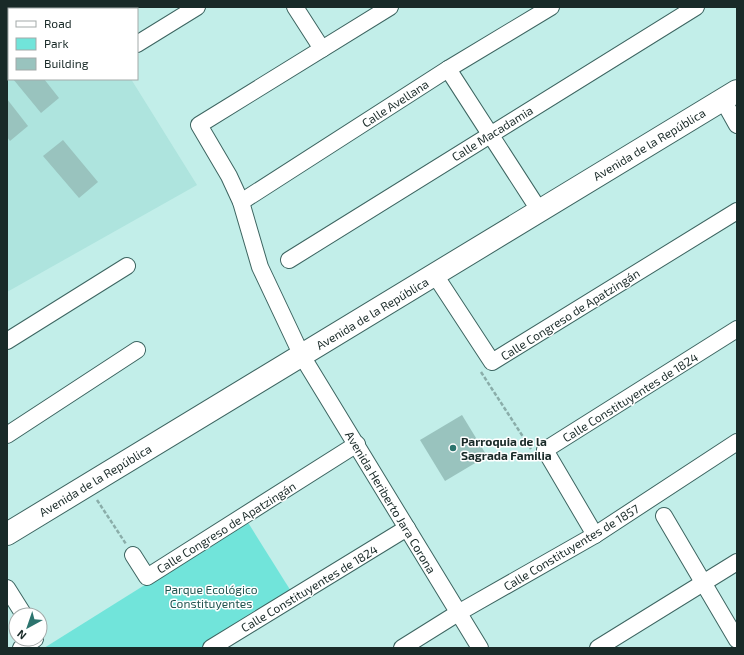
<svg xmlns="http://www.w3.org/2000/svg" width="744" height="655" viewBox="0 0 744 655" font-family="'Exo 2',sans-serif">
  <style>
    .built { fill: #aee4de }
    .green { fill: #71e4da }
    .building { fill: #99c3be }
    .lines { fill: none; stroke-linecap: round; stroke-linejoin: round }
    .street-casing { stroke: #3d6561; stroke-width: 18 }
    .secondary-casing { stroke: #3d6561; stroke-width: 24 }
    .path { stroke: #8aada9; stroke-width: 2.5; stroke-dasharray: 4 2; stroke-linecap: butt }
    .street { stroke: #fff; stroke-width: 16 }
    .secondary { stroke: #fff; stroke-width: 22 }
    .poi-dot { fill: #2c746e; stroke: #fff; stroke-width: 1.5 }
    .labels { text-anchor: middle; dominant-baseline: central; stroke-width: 3; stroke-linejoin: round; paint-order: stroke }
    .street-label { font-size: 12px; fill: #192a28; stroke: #fff }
    .poi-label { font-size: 12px; font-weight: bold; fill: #192a28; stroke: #fff; text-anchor: start }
    .park-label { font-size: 12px; fill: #225651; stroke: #fff }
  </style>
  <rect width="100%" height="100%" fill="#c2eee9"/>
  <!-- built -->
  <polygon class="built" points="9,51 9,79 131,79 197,185 7,292 7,52"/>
  <!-- green -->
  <polygon class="green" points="247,521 294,596 210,648 44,648"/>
  <!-- building -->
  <g class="building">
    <polygon points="9,52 9,74 7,71 7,54"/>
    <polygon points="13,79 44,79 59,98 41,113"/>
    <polygon points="7,99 28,126 10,141 7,137"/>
    <polygon points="63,140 98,182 79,198 43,156"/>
    <polygon points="462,415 487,456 445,481 420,440"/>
  </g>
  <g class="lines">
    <!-- street casing -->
    <g class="street-casing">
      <g id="street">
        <polyline points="295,7 322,49"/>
        <polyline points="390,7 199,125 229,176 241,202 260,267 302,356 480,648"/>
        <polyline points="137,44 197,7"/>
        <polyline points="448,69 539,210"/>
        <polyline points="723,100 737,125"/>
        <polyline points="241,202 448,69 551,7"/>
        <polyline points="289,260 696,7"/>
        <polyline points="435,275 492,362 737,211"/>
        <polyline points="7,341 127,266"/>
        <polyline points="7,435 137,350"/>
        <polyline points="664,516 737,640"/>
        <polyline points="595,535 545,450 737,329"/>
        <polyline points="133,555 147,577 357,444"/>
        <polyline points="7,588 24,615"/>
        <polyline points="21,648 35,639"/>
        <polyline points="211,648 407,528"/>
        <polyline points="402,648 458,613 595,535 737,442"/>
        <polyline points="598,648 737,562"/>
      </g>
    </g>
    <!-- secondary casing -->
    <g class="secondary-casing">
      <polyline id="secondary" points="7,534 737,91"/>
    </g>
    <!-- path -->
    <g class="path">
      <polyline points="481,372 531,449"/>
      <polyline points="97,500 126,544"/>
    </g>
    <!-- street -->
    <use href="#street" class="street"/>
    <!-- secondary -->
    <use href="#secondary" class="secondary"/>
  </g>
  <!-- markers -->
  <circle class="poi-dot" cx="453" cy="448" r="4"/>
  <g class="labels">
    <!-- street labels -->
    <g class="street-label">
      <text transform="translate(395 103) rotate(-33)">Calle Avellana</text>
      <text transform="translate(492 133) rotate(-32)">Calle Macadamia</text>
      <text transform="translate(649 144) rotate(-31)">Avenida de la República</text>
      <text transform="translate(372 313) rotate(-31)">Avenida de la República</text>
      <text transform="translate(570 314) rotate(-32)">Calle Congreso de Apatzingán</text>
      <text transform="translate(630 397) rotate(-32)">Calle Constituyentes de 1824</text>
      <text transform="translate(95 480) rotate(-31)">Avenida de la República</text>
      <text transform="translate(391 502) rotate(59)">Avenida Heriberto Jara Corona</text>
      <text transform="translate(226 527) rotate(-32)">Calle Congreso de Apatzingán</text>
      <text transform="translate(571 547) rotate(-31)">Calle Constituyentes de 1857</text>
      <text transform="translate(309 588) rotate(-31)">Calle Constituyentes de 1824</text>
    </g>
    <!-- poi labels -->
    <g class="poi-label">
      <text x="461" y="441">Parroquia de la<tspan x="461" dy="14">Sagrada Familia</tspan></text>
    </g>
    <!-- park labels -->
    <g class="park-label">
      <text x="211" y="589">Parque Ecológico<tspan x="211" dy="14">Constituyentes</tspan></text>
    </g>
  </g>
  <!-- border -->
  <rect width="744" height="655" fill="none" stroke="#192a28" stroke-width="16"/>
  <!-- legend -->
  <rect x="8" y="8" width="130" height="72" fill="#ffffff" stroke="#a3aaa9"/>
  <rect x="16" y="21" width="20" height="6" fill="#ffffff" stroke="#a3aaa9"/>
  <text x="44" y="28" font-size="12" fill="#192a28">Road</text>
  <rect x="16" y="38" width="20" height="12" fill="#71e4da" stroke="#a3aaa9"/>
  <text x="44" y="48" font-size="12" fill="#192a28">Park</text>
  <rect x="16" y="58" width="20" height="12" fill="#99c3be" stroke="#a3aaa9"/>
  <text x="44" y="68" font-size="12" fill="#192a28">Building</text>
  <!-- north arrow -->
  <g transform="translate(28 627) rotate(220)"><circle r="19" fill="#ffffff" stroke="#a3aaa9"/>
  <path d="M0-3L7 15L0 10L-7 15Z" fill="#2c746e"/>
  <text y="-6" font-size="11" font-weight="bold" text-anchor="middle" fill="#192a28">N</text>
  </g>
</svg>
